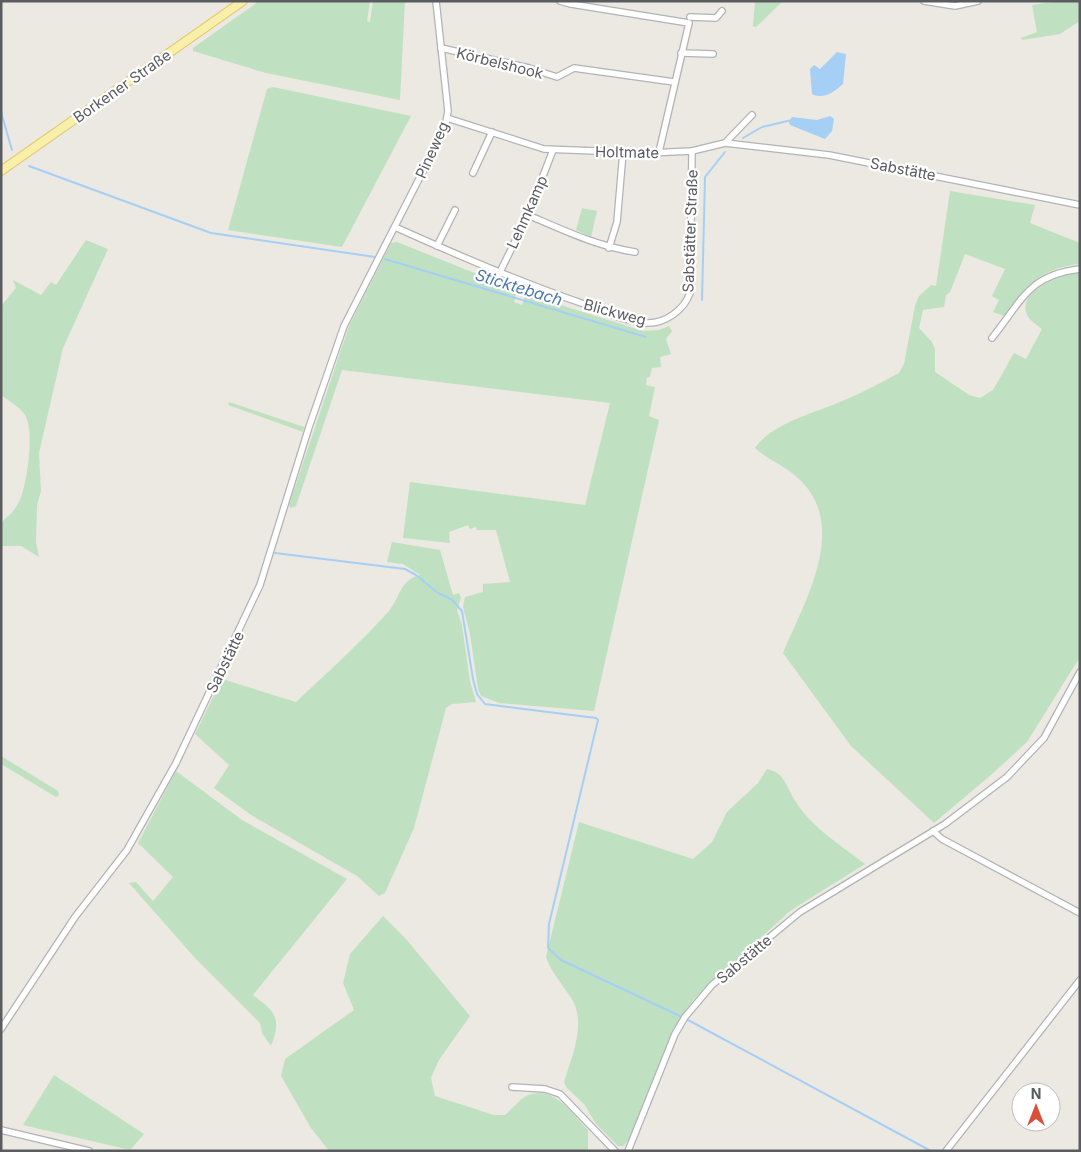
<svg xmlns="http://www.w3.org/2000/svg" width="1081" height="1152" viewBox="0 0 1081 1152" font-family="Inter,sans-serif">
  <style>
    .green { fill: #bfe1c1 }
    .water { fill: #a6cff6 }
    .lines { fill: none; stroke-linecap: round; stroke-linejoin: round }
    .stream { stroke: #a6cff6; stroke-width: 2 }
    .minor-casing { stroke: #b2b3b7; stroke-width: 8 }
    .major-casing { stroke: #e3c662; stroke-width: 10 }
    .minor { stroke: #fff; stroke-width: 5.5 }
    .major { stroke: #f7efaa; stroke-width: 8 }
    .labels { text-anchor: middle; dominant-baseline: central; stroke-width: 4.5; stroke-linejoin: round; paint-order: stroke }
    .street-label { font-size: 15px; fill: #5a5c60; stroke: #fff }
    .water-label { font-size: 16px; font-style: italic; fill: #4975ae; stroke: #fff }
  </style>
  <rect width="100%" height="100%" fill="#ebe9e1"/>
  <!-- green -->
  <g class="green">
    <polygon points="259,1 370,1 367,21 370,22 373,1 405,1 400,100 266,73 193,51 193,48"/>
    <polygon points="755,1 783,1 756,27 753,26"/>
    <polygon points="1059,1 1080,1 1080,21 1060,34 1022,40 1021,38 1037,32 1032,5"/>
    <polygon points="273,87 411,116 342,247 228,230 267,89"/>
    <path d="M950,191L1035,205L1030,223L1080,243V264C1039,268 1028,287 1004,316L993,312L999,300L992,296L1005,269L965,254L950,292L946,295L944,307L923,310L919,328L932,342L935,349V372L969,395L980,398L993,390L1014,353L1026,359L1042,329C1036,324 1028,320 1026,312C1020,288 1063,275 1080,272V657L1027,742L991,775L934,823L851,746L783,653C804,602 850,527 799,479C786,466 768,460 755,448C771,424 814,413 840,402C860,394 880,383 899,373L904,364L915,306L919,296L931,285L936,286Z"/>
    <polygon points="582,208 597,211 591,237 576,230"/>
    <path d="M86,240L108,249L63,348L39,453L41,491L37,505L36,542L39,557L21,546H1V523C8,516 15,511 19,502C27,485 35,431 25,415C20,407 9,401 1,395V306L16,288L13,280L41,295L51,282L56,285Z"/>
    <polygon points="397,242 517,290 514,302 522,305 526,294 643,331 659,330 669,326 672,331 666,339 671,354 660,357 661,367 652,368 650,377 647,378 646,385 655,387 649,416 659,420 594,711 499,703 481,696 478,689 470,634 463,607 465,597 483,592 483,584 510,582 496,530 477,530 476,527 470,529 468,525 449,532 450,543 403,538 410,482 585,505 610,403 342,370 296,506 291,508 289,505 349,326 391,243"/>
    <polygon points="229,402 304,427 303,432 228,405"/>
    <path d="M392,542L440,550L453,595L459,593L461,598L457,610L462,625L470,681L476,702L452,704L446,708L414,828L385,893L379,896L357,876L251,815L214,788L229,765L195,734L222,679L296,702C327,673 360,643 389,611C400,597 400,580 420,575L403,564L387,562Z"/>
    <polygon points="1,756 58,791 59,795 56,797 1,764"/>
    <path d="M767,769C786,773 786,788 796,802C812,828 841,845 865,864L790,911L694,999L673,1031L631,1137L623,1146H618L597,1125L584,1104L567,1088L564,1082C571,1059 586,1025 573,1001C564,986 552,974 546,957L579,822L693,859L712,842L727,812L758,783Z"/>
    <path d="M176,771L242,820L347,879L253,995C275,1012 282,1017 271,1046L262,1033L260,1023L195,958L129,883L136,882L153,901L173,877L138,843Z"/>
    <path d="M383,916L406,939L470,1016L439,1060L431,1078L435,1096L494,1115H505C511,1110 519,1100 526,1096C553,1083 572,1114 588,1130V1151H329L311,1128L281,1076L285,1059L354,1010L343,983L350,954Z"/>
    <polygon points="54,1075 144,1134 131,1149 126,1149 23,1125"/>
  </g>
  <!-- water -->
  <g class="water">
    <path d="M837,52L846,54L843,84C834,92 824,100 812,94L810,69L814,65L820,69Z"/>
    <polygon points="830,116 834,119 832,131 825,139 790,125 789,122 792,117 817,120"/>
  </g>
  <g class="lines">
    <!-- stream -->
    <g class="stream">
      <polyline points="1,112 12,150"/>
      <polyline points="743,138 762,127 792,120"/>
      <polyline points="29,166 211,233 375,257"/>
      <polyline points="385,259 646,337"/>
      <polyline points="702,300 705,177 725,152"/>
      <polyline points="275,553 405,569 416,575 438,593 451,599 462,611 473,679 477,694 485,704 596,718 598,720 549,924 548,948 561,960 682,1017"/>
      <polyline points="688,1020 931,1151"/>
    </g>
    <!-- minor casing -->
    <g class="minor-casing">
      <g id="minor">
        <polyline points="560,1 571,4 571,2"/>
        <polyline points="924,1 955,6 978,1"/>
        <polyline points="571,4 689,23 659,152"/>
        <polyline points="690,17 716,18 722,11"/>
        <polyline points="441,48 529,68 557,77 574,68 674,82"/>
        <polyline points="681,53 713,54"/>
        <polyline points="447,118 544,149 649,153 692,151 725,143 752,115"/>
        <polyline points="725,143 829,155 1080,205"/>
        <polyline points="473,173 492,132"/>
        <path d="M528,215C563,230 596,246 635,252"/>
        <path d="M395,227C457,255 519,282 584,304C604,311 626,322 646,323C665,324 684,310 690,293L692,151"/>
        <polyline points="437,246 455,210"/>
        <polyline points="609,248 617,222 623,152"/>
        <polyline points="499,274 528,215 553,150"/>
        <path d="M992,338C1022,301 1028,275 1080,269"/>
        <polyline points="933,831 942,839 1080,913"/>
        <polyline points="1,1029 75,917 127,850 176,763 260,585 309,427 344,326 445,128 448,111 436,1"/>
        <polyline points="512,1087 545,1089 560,1094 615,1151"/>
        <polyline points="1,1130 89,1151"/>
        <polyline points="628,1151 675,1034 685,1017 712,985 800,912 945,824 1007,777 1044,738 1080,672"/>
        <polyline points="946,1151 1080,980"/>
      </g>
    </g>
    <!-- major casing -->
    <g class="major-casing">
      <polyline id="major" points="1,171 243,1"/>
    </g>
    <!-- minor -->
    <use href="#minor" class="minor"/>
    <!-- major -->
    <use href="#major" class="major"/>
  </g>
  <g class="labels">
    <!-- street labels -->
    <g class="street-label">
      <text transform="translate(500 63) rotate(14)">Körbelshook</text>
      <text transform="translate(122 86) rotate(-35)">Borkener Straße</text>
      <text transform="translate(432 150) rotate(-66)">Pineweg</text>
      <text transform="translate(627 152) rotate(1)">Holtmate</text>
      <text transform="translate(903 169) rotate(11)">Sabstätte</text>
      <text transform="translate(527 212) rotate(-66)">Lehmkamp</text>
      <text transform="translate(690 231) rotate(-88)">Sabstätter Straße</text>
      <text transform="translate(615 312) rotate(15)">Blickweg</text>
      <text transform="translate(225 662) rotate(-64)">Sabstätte</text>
      <text transform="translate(744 959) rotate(-40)">Sabstätte</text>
    </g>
    <!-- water labels -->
    <g class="water-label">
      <text transform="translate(519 287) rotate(17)">Sticktebach</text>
    </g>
  </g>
  <!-- border -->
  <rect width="1081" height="1152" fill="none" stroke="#5a5c60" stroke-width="5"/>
  <!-- north arrow -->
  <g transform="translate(1036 1107)"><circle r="24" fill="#ffffff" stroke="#bdbebf"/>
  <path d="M0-4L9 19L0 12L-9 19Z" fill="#d84f3a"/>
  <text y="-8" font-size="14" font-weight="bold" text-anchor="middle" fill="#5a5c60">N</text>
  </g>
</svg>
